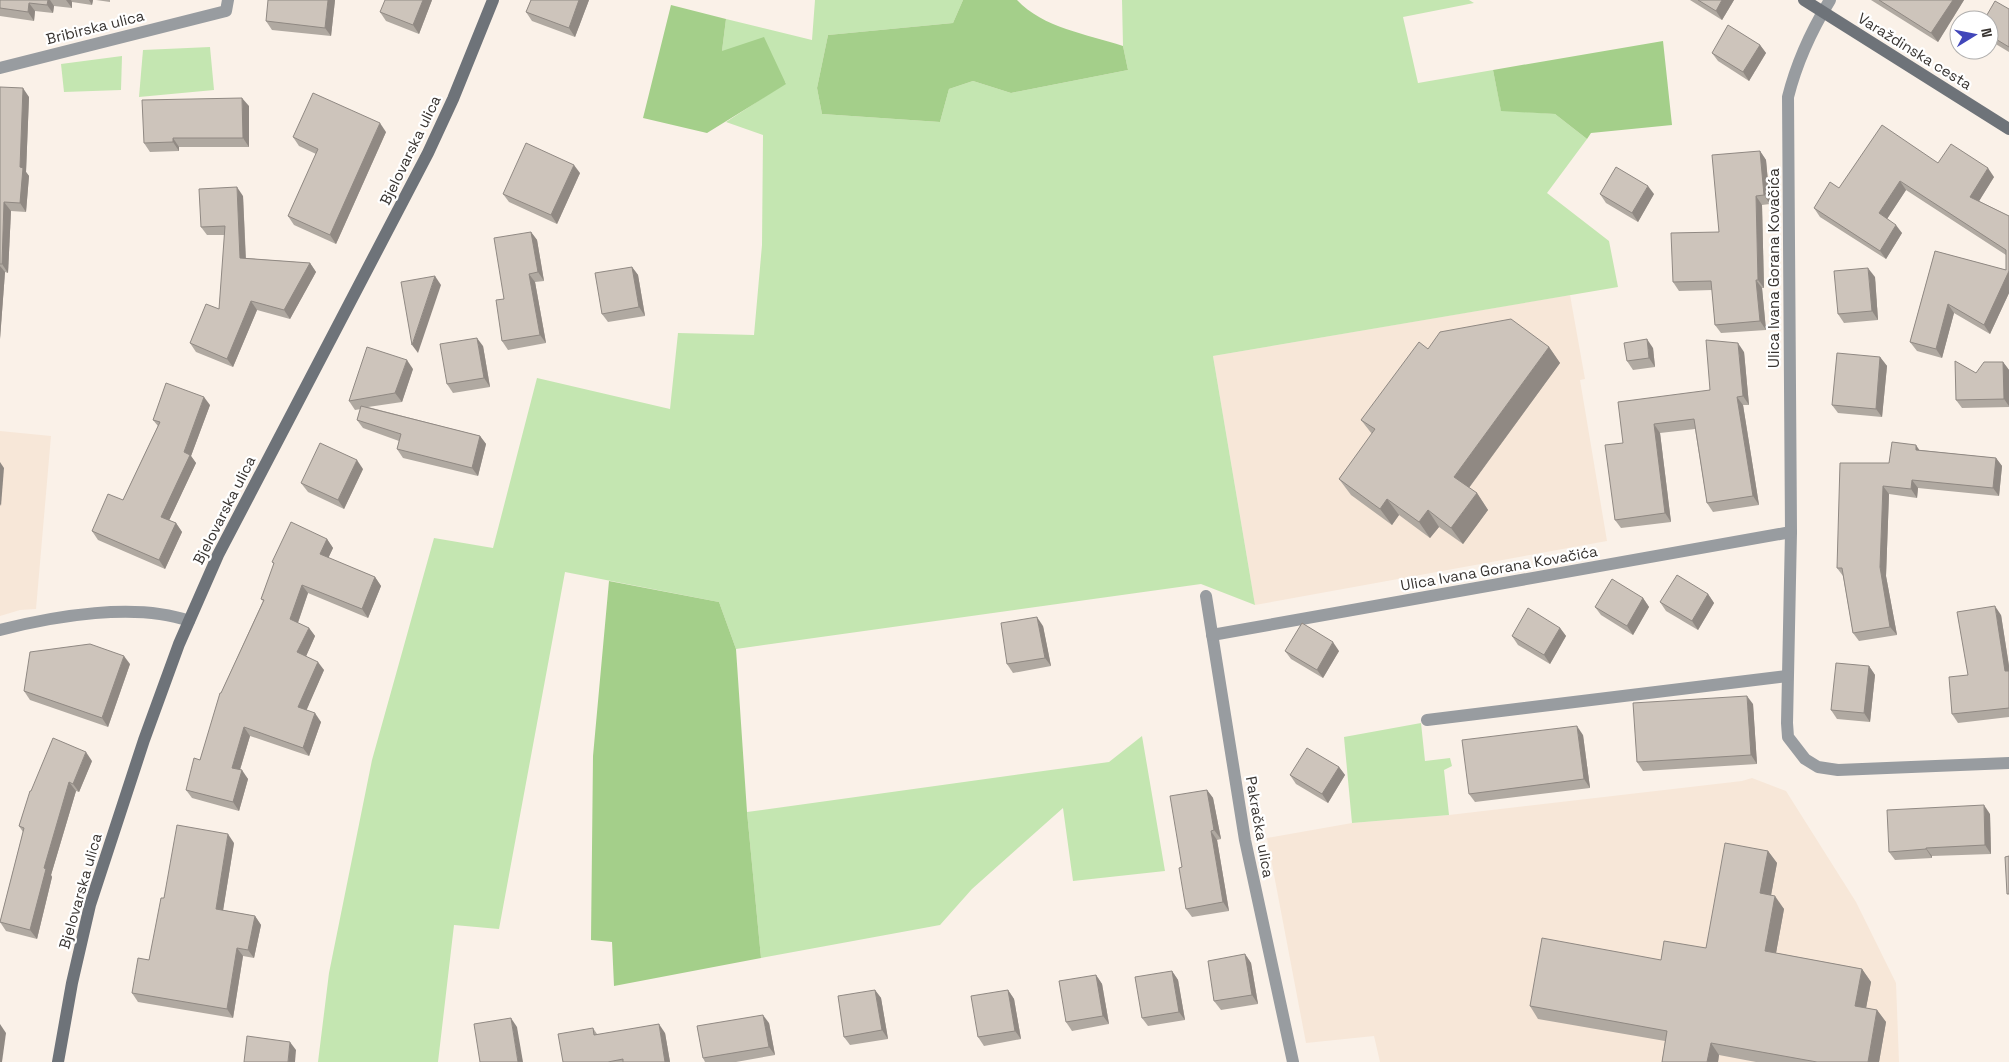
<svg xmlns="http://www.w3.org/2000/svg" width="2009" height="1062" viewBox="0 0 2009 1062" font-family="'Space Grotesk',sans-serif">
  <style>
    .built { fill: #f7e7d8 }
    .green { fill: #c4e6b1 }
    .forest { fill: #a4cf8a }
    .lines { fill: none; stroke-linecap: round; stroke-linejoin: round }
    .minor { stroke: #989ca0; stroke-width: 12 }
    .tertiary { stroke: #989ca0; stroke-width: 12 }
    .secondary { stroke: #6e7379; stroke-width: 12 }
    .wall { fill: #b0a9a1 }
    .shaded-wall { fill: #908983 }
    .building { fill: #cdc4bb; stroke: #908983 }
    .labels { text-anchor: middle; dominant-baseline: central; stroke-width: 4.5; stroke-linejoin: round; paint-order: stroke }
    .street-label { font-size: 15px; fill: #383431; stroke: #fff }
  </style>
  <rect width="100%" height="100%" fill="#faf1e8"/>
  <!-- built -->
  <g class="built">
    <polygon points="1570,295 1585,379 1580,380 1607,541 1255,605 1213,356"/>
    <polygon points="0,431 51,436 36,609 20,610 0,616"/>
    <polygon points="1752,778 1786,791 1856,902 1896,983 1899,1062 1380,1062 1374,1036 1306,1043 1267,838 1352,823 1449,815 1742,781"/>
  </g>
  <!-- green -->
  <g class="green">
    <polygon points="815,0 963,0 953,23 828,35 817,88 822,114 940,122 949,89 973,81 1011,93 1128,70 1123,46 1122,0 1469,0 1474,3 1403,17 1418,83 1493,70 1501,110 1555,114 1587,139 1547,193 1609,241 1618,287 1213,356 1255,605 1201,584 736,649 719,602 565,572 499,929 454,925 438,1062 318,1062 329,973 372,760 434,538 493,548 537,378 670,409 678,333 754,335 762,245 763,135 726,122 786,83 722,51 726,19 812,40"/>
    <polygon points="210,47 214,90 139,97 143,50"/>
    <polygon points="122,56 121,90 64,92 61,64"/>
    <polygon points="1421,723 1425,761 1450,758 1452,766 1444,770 1449,815 1352,823 1344,737"/>
    <polygon points="1142,736 1165,871 1073,881 1063,808 972,889 940,925 761,958 747,812 1109,762"/>
  </g>
  <!-- forest -->
  <g class="forest">
    <path d="M963,0H1017C1043,28 1087,34 1123,46L1128,70L1011,93L973,81L949,89L940,122L822,114L817,88L828,35L953,23Z"/>
    <polygon points="671,5 726,19 722,51 764,37 786,84 707,133 643,118"/>
    <polygon points="1663,41 1672,125 1591,133 1587,139 1555,114 1501,111 1493,70"/>
    <polygon points="609,581 719,602 736,649 747,812 761,958 614,986 612,942 591,940 593,756"/>
  </g>
  <g class="lines">
    <!-- minor -->
    <g class="minor">
      <path d="M1830,0C1811,31 1797,61 1788,97L1791,532L1787,723L1788,737L1805,759L1818,767L1838,770L2009,763"/>
      <polyline points="0,68 226,11 228,0"/>
      <polyline points="1206,596 1245,840 1293,1062"/>
      <polyline points="1212,635 1791,532"/>
      <polyline points="1427,720 1787,676"/>
    </g>
    <!-- tertiary -->
    <path class="tertiary" d="M0,630C54,616 136,602 189,621"/>
    <!-- secondary -->
    <g class="secondary">
      <polyline points="1804,0 2009,129"/>
      <polyline points="58,1062 72,983 90,905 144,740 179,644 218,555 428,153 453,99 493,0"/>
    </g>
  </g>
  <!-- wall -->
  <g class="wall">
    <polygon points="0,0 93,0 92,5 72,2 72,8 54,6 53,13 35,11 34,21 0,16"/>
    <polygon points="96,0 110,0 110,2"/>
    <polygon points="335,0 331,36 272,30 266,21"/>
    <polygon points="432,0 419,34 386,21 380,12"/>
    <polygon points="531,0 589,0 575,37 532,21 526,12"/>
    <polygon points="1690,0 1734,0 1722,20"/>
    <polygon points="1871,0 1964,0 1938,42"/>
    <polygon points="2009,9 2009,52 1989,40 1989,20"/>
    <polygon points="1760,45 1766,53 1749,81 1718,61 1712,53"/>
    <polygon points="0,87 29,97 26,172 29,176 26,212 11,211 8,273 5,272 0,339"/>
    <polygon points="249,106 249,147 179,147 179,151 150,152 144,143"/>
    <polygon points="386,132 336,244 294,225 288,216 316,154 299,146 293,137"/>
    <polygon points="1760,151 1766,160 1770,204 1762,205 1764,288 1762,288 1766,330 1721,333 1715,325 1712,290 1679,291 1673,282 1719,232"/>
    <polygon points="1938,163 1994,177 1979,201 2009,216 2009,293 1990,334 1954,313 1942,358 1917,351 1910,342 1935,251 2006,270 2006,255 1906,190 1887,219 1902,233 1886,259 1820,217 1814,208 1839,188"/>
    <polygon points="580,173 557,224 509,202 503,194"/>
    <polygon points="1600,194 1654,194 1638,222 1606,203"/>
    <polygon points="243,196 246,258 310,263 316,272 290,319 257,310 233,367 196,352 190,343 219,309 225,235 207,235 201,227"/>
    <polygon points="531,232 537,240 544,281 535,282 546,343 508,350 502,341 504,299"/>
    <polygon points="632,267 638,275 645,316 608,322 602,314"/>
    <polygon points="1875,277 1878,320 1844,323 1838,314"/>
    <polygon points="483,346 490,387 453,393 447,384"/>
    <polygon points="1549,347 1560,363 1469,488 1477,493 1488,510 1463,544 1439,527 1430,538 1399,515 1392,525 1351,495 1339,479 1372,434 1361,420 1428,349"/>
    <polygon points="1653,348 1655,367 1633,370 1627,361"/>
    <polygon points="1744,352 1749,405 1743,405 1759,505 1713,512 1707,503 1695,429 1660,433 1671,522 1621,528 1615,520 1623,443 1710,390"/>
    <polygon points="1880,357 1887,366 1882,417 1838,413 1832,405"/>
    <polygon points="2003,362 2009,370 2009,407 1962,408 1956,400 1976,373"/>
    <polygon points="413,369 402,402 368,407 480,436 486,444 478,476 403,458 397,449 399,441 363,428 357,420 361,409 355,410 349,401"/>
    <polygon points="210,405 191,456 196,463 169,520 176,523 182,532 165,569 98,540 92,531 123,500 158,426 153,420"/>
    <polygon points="1920,450 1996,458 2002,466 1999,496 1918,488 1917,498 1889,494 1886,576 1897,635 1859,641 1853,633 1843,576 1837,568 1889,463"/>
    <polygon points="363,469 344,509 308,492 301,483"/>
    <polygon points="327,539 333,548 328,558 375,577 381,586 368,618 308,593 298,623 309,628 315,636 306,656 324,670 306,710 321,722 309,756 250,736 240,770 248,779 239,811 192,798 186,790 200,760 221,693 263,601 261,599 274,564 272,562"/>
    <polygon points="1708,594 1714,603 1698,630 1666,611 1660,602"/>
    <polygon points="1643,598 1649,607 1633,635 1601,615 1595,607"/>
    <polygon points="2001,615 2009,666 2009,717 1958,723 1952,714 1968,675"/>
    <polygon points="1043,626 1051,666 1013,673 1007,664"/>
    <polygon points="1560,628 1566,636 1550,664 1518,645 1512,636"/>
    <polygon points="1285,651 1339,651 1323,678 1291,659"/>
    <polygon points="130,664 108,727 30,700 24,691"/>
    <polygon points="1869,666 1875,675 1870,722 1837,719 1831,710"/>
    <polygon points="1753,704 1757,764 1643,771 1637,762"/>
    <polygon points="1583,735 1590,788 1475,802 1469,794"/>
    <polygon points="92,761 79,792 76,791 51,875 52,877 37,939 6,931 0,922 23,832 19,826 31,791"/>
    <polygon points="1339,767 1345,775 1328,803 1296,784 1290,775"/>
    <polygon points="1207,790 1213,798 1221,839 1217,840 1229,911 1192,917 1186,909 1182,867"/>
    <polygon points="1990,814 1991,854 1932,856 1932,858 1895,860 1889,852"/>
    <polygon points="234,843 223,910 255,916 261,925 254,958 243,956 233,1018 138,1002 132,993 149,960 164,898"/>
    <polygon points="1768,851 1777,863 1771,895 1784,909 1776,953 1862,969 1871,982 1866,1008 1877,1010 1886,1022 1879,1062 1756,1062 1719,1055 1718,1062 1662,1062 1665,1041 1538,1019 1530,1006 1661,960 1706,948"/>
    <polygon points="1245,954 1251,963 1258,1004 1221,1010 1214,1001"/>
    <polygon points="1172,971 1178,980 1185,1020 1148,1026 1142,1018"/>
    <polygon points="1096,975 1102,984 1109,1024 1072,1031 1066,1022"/>
    <polygon points="875,990 881,998 888,1039 850,1045 844,1037"/>
    <polygon points="1008,990 1014,999 1021,1039 984,1046 978,1037"/>
    <polygon points="769,1023 775,1055 736,1062 705,1062 703,1058"/>
    <polygon points="593,1028 597,1034 665,1033 670,1062 563,1062"/>
  </g>
  <!-- shaded-wall -->
  <g class="shaded-wall">
    <polygon points="48,0 50,0 54,6 53,13 47,5"/>
    <polygon points="66,0 71,0 72,2 72,8"/>
    <polygon points="89,0 93,0 92,5"/>
    <polygon points="328,0 335,0 331,36 325,28"/>
    <polygon points="423,0 432,0 419,34 413,25"/>
    <polygon points="579,0 589,0 575,37 569,28"/>
    <polygon points="1722,0 1734,0 1722,20 1716,11"/>
    <polygon points="1953,0 1964,0 1938,42 1931,33"/>
    <polygon points="29,3 35,11 34,21 28,12"/>
    <polygon points="1760,45 1766,53 1749,81 1743,72"/>
    <polygon points="23,88 29,97 26,172 29,176 26,212 20,203 20,167"/>
    <polygon points="242,98 249,106 249,147 243,138"/>
    <polygon points="380,123 386,132 336,244 330,235"/>
    <polygon points="173,138 179,147 179,151 173,142"/>
    <polygon points="1760,151 1766,160 1770,204 1764,195"/>
    <polygon points="574,165 580,173 557,224 551,215"/>
    <polygon points="1988,168 1994,177 1976,206 1970,197"/>
    <polygon points="1900,181 1906,190 1885,222 1879,213"/>
    <polygon points="1648,186 1654,194 1638,222 1632,213"/>
    <polygon points="237,187 243,196 246,267 240,258"/>
    <polygon points="1756,196 1762,205 1764,288 1758,280"/>
    <polygon points="4,202 11,211 8,273 2,264"/>
    <polygon points="1896,225 1902,233 1886,259 1880,251"/>
    <polygon points="531,232 537,240 544,281 538,272"/>
    <polygon points="310,263 316,272 290,319 284,310"/>
    <polygon points="0,266 5,272 0,339"/>
    <polygon points="632,267 638,275 645,316 639,307"/>
    <polygon points="1868,268 1875,277 1878,320 1872,311"/>
    <polygon points="2009,271 2009,293 1990,334 1984,325"/>
    <polygon points="529,274 535,282 546,343 540,335"/>
    <polygon points="435,276 441,285 418,353 412,345"/>
    <polygon points="1756,280 1762,288 1766,330 1760,321"/>
    <polygon points="251,301 257,310 233,367 227,359"/>
    <polygon points="1948,304 1954,313 1942,358 1936,349"/>
    <polygon points="477,338 483,346 490,387 484,378"/>
    <polygon points="1647,339 1653,348 1655,367 1649,358"/>
    <polygon points="1738,343 1744,352 1749,405 1743,396"/>
    <polygon points="1549,347 1560,363 1465,493 1454,477"/>
    <polygon points="1880,357 1887,366 1882,417 1876,409"/>
    <polygon points="407,360 413,369 402,402 395,393"/>
    <polygon points="2003,362 2009,370 2009,406 2004,399"/>
    <polygon points="204,397 210,405 191,456 196,463 167,525 161,517"/>
    <polygon points="1737,397 1743,405 1759,505 1753,496"/>
    <polygon points="1654,424 1660,433 1671,522 1665,513"/>
    <polygon points="480,436 486,444 478,476 472,468"/>
    <polygon points="1916,445 1922,454 1916,450"/>
    <polygon points="1996,458 2002,466 1999,496 1993,488"/>
    <polygon points="357,460 363,469 344,509 338,500"/>
    <polygon points="0,462 4,468 1,506 0,504"/>
    <polygon points="1912,480 1918,488 1917,498 1911,489"/>
    <polygon points="1883,486 1889,494 1886,576 1897,635 1890,627 1880,567"/>
    <polygon points="1477,493 1488,510 1463,544 1451,528"/>
    <polygon points="1387,499 1399,515 1392,525 1380,509"/>
    <polygon points="1428,510 1439,527 1430,538 1419,522"/>
    <polygon points="176,523 182,532 165,569 159,560"/>
    <polygon points="327,539 333,548 326,563 320,554"/>
    <polygon points="375,577 381,586 368,618 362,609"/>
    <polygon points="302,585 308,593 296,628 290,619"/>
    <polygon points="1708,594 1714,603 1698,630 1692,621"/>
    <polygon points="1643,598 1649,607 1633,635 1627,626"/>
    <polygon points="1995,606 2001,615 2009,666 2009,677 2005,671"/>
    <polygon points="1037,617 1043,626 1051,666 1045,658"/>
    <polygon points="309,628 315,636 304,661 297,652"/>
    <polygon points="1560,628 1566,636 1550,664 1544,655"/>
    <polygon points="1333,642 1339,651 1323,678 1317,670"/>
    <polygon points="124,656 130,664 108,727 102,718"/>
    <polygon points="318,662 324,670 304,716 298,707"/>
    <polygon points="1869,666 1875,675 1870,722 1864,713"/>
    <polygon points="1747,696 1753,704 1757,764 1751,755"/>
    <polygon points="315,713 321,722 309,756 303,748"/>
    <polygon points="1577,726 1583,735 1590,788 1584,779"/>
    <polygon points="244,727 250,736 238,776 232,768"/>
    <polygon points="86,752 92,761 79,792 73,784"/>
    <polygon points="1339,767 1345,775 1328,803 1322,794"/>
    <polygon points="242,770 248,779 239,811 233,802"/>
    <polygon points="69,782 76,791 51,875 52,877 37,939 30,930 44,868"/>
    <polygon points="1207,790 1213,798 1221,839 1214,830"/>
    <polygon points="1984,805 1990,814 1991,854 1985,845"/>
    <polygon points="1211,831 1217,840 1229,911 1223,902"/>
    <polygon points="228,834 234,843 222,917 216,909"/>
    <polygon points="1926,848 1932,856 1932,858 1926,849"/>
    <polygon points="1768,851 1777,863 1769,906 1760,893"/>
    <polygon points="1775,896 1784,909 1774,964 1765,951"/>
    <polygon points="255,916 261,925 254,958 248,950"/>
    <polygon points="237,948 243,956 233,1018 227,1009"/>
    <polygon points="1245,954 1251,963 1258,1004 1252,995"/>
    <polygon points="1862,969 1871,982 1864,1019 1855,1006"/>
    <polygon points="1172,971 1178,980 1185,1020 1179,1012"/>
    <polygon points="1096,975 1102,984 1109,1024 1103,1016"/>
    <polygon points="875,990 881,998 888,1039 882,1030"/>
    <polygon points="1008,990 1014,999 1021,1039 1015,1031"/>
    <polygon points="1877,1010 1886,1022 1879,1062 1868,1062"/>
    <polygon points="763,1015 769,1023 775,1055 769,1047"/>
    <polygon points="511,1018 517,1027 523,1062 518,1062"/>
    <polygon points="0,1024 6,1033 2,1062 0,1062"/>
    <polygon points="659,1024 665,1033 670,1062 665,1062"/>
    <polygon points="290,1042 296,1050 295,1062 288,1062"/>
    <polygon points="1711,1043 1719,1055 1718,1062 1707,1062"/>
  </g>
  <!-- building -->
  <g class="building">
    <polygon points="0,0 48,0 47,5 29,3 28,12 0,8"/>
    <polygon points="268,0 328,0 325,28 266,21"/>
    <polygon points="385,0 423,0 413,25 380,12"/>
    <polygon points="531,0 579,0 569,28 526,12"/>
    <polygon points="1698,0 1722,0 1716,11"/>
    <polygon points="1879,0 1953,0 1931,33"/>
    <polygon points="1995,1 2009,9 2009,47 1989,35 1989,20 1984,20"/>
    <polygon points="1728,25 1760,45 1743,72 1712,53"/>
    <polygon points="0,87 23,88 20,167 23,168 20,203 4,202 2,264 0,264"/>
    <polygon points="313,93 380,123 330,235 288,216 318,149 293,137"/>
    <polygon points="242,98 243,138 173,138 173,142 144,143 142,100"/>
    <polygon points="1882,125 1938,163 1951,144 1988,168 1970,197 2009,216 2009,271 1984,325 1948,304 1936,349 1910,342 1935,251 2006,270 2006,250 1900,181 1879,213 1896,225 1880,251 1814,208 1830,182 1839,188"/>
    <polygon points="526,143 574,165 551,215 503,194"/>
    <polygon points="1760,151 1764,195 1756,196 1758,280 1756,280 1760,321 1715,325 1711,281 1673,282 1671,233 1719,232 1712,155"/>
    <polygon points="1616,167 1648,186 1632,213 1600,194"/>
    <polygon points="237,187 240,258 310,263 284,310 251,301 227,359 190,343 206,304 219,309 225,226 201,227 199,189"/>
    <polygon points="531,232 538,272 529,274 540,335 502,341 496,300 504,299 494,238"/>
    <polygon points="632,267 639,307 602,314 595,273"/>
    <polygon points="1868,268 1872,311 1838,314 1834,271"/>
    <polygon points="435,276 412,345 401,282"/>
    <polygon points="1511,319 1549,347 1454,477 1477,493 1451,528 1428,510 1419,522 1387,499 1380,509 1339,479 1375,429 1361,420 1419,342 1428,349 1440,332"/>
    <polygon points="477,338 484,378 447,384 440,344"/>
    <polygon points="1647,339 1649,358 1627,361 1624,343"/>
    <polygon points="1706,340 1738,343 1743,396 1737,397 1753,496 1707,503 1694,419 1654,424 1665,513 1615,520 1605,445 1623,443 1618,402 1710,390"/>
    <polygon points="367,347 407,360 395,393 349,401"/>
    <polygon points="1837,353 1880,357 1876,409 1832,405"/>
    <polygon points="1955,361 1976,373 1984,362 2003,362 2004,399 1956,400"/>
    <polygon points="166,383 204,397 184,452 190,455 161,517 176,523 159,560 92,531 108,494 123,500 160,422 153,420"/>
    <polygon points="361,406 480,436 472,468 397,449 401,434 357,420"/>
    <polygon points="1892,442 1916,445 1916,450 1996,458 1993,488 1912,480 1911,489 1883,486 1880,567 1890,627 1853,633 1842,568 1837,568 1840,463 1889,463"/>
    <polygon points="320,443 357,460 338,500 301,483"/>
    <polygon points="291,522 327,539 320,554 375,577 362,609 302,585 290,619 309,628 297,652 318,662 298,707 315,713 303,748 244,727 232,768 242,770 233,802 186,790 194,758 200,760 220,693 221,693 264,600 261,599 274,563 272,562"/>
    <polygon points="1677,575 1708,594 1692,621 1660,602"/>
    <polygon points="1612,579 1643,598 1627,626 1595,607"/>
    <polygon points="1995,606 2005,671 2009,671 2009,708 1952,714 1949,677 1968,675 1957,612"/>
    <polygon points="1528,608 1560,628 1544,655 1512,636"/>
    <polygon points="1037,617 1045,658 1007,664 1001,623"/>
    <polygon points="1302,623 1333,642 1317,670 1285,651"/>
    <polygon points="90,644 124,656 102,718 24,691 30,652"/>
    <polygon points="1836,663 1869,666 1864,713 1831,710"/>
    <polygon points="1747,696 1751,755 1637,762 1633,703"/>
    <polygon points="1577,726 1584,779 1469,794 1462,740"/>
    <polygon points="53,738 86,752 73,784 69,782 44,868 46,869 30,930 0,922 24,828 19,826 30,791 31,791"/>
    <polygon points="1307,748 1339,767 1322,794 1290,775"/>
    <polygon points="1207,790 1214,830 1211,831 1223,902 1186,909 1179,868 1182,867 1170,796"/>
    <polygon points="1984,805 1985,845 1926,848 1926,849 1889,852 1887,810"/>
    <polygon points="177,825 228,834 216,909 255,916 248,950 237,948 227,1009 132,993 138,958 149,960 161,898 164,898"/>
    <polygon points="1725,843 1768,851 1760,893 1775,896 1765,951 1862,969 1855,1006 1877,1010 1868,1062 1817,1062 1711,1043 1707,1062 1662,1062 1667,1031 1530,1006 1542,938 1661,960 1664,941 1706,948"/>
    <polygon points="2009,856 2009,894 2007,894 2005,857"/>
    <polygon points="1245,954 1252,995 1214,1001 1208,961"/>
    <polygon points="1172,971 1179,1012 1142,1018 1135,977"/>
    <polygon points="1096,975 1103,1016 1066,1022 1059,981"/>
    <polygon points="875,990 882,1030 844,1037 838,996"/>
    <polygon points="1008,990 1015,1031 978,1037 971,996"/>
    <polygon points="763,1015 769,1047 703,1058 697,1026"/>
    <polygon points="511,1018 518,1062 480,1062 474,1024"/>
    <polygon points="659,1024 665,1062 623,1062 623,1059 608,1062 563,1062 558,1034 593,1028 594,1035"/>
    <polygon points="247,1036 290,1042 288,1062 244,1062"/>
  </g>
  <g class="labels">
    <!-- street labels -->
    <g class="street-label">
      <text transform="translate(95 27) rotate(-14)">Bribirska ulica</text>
      <text transform="translate(1915 51) rotate(32)">Varaždinska cesta</text>
      <text transform="translate(410 150) rotate(-64)">Bjelovarska ulica</text>
      <text transform="translate(1773 268) rotate(-90)">Ulica Ivana Gorana Kovačića</text>
      <text transform="translate(224 510) rotate(-63)">Bjelovarska ulica</text>
      <text transform="translate(1499 568) rotate(-10)">Ulica Ivana Gorana Kovačića</text>
      <text transform="translate(1260 827) rotate(80)">Pakračka ulica</text>
      <text transform="translate(80 891) rotate(-74)">Bjelovarska ulica</text>
    </g>
  </g>
  <!-- north arrow -->
  <g transform="translate(1974 35) rotate(80)"><circle r="24" fill="#ffffff" stroke="#afaead"/>
  <path d="M0-4L9 19L0 12L-9 19Z" fill="#4146ba"/>
  <text y="-8" font-size="14" font-weight="bold" text-anchor="middle" fill="#383431">N</text>
  </g>
</svg>
